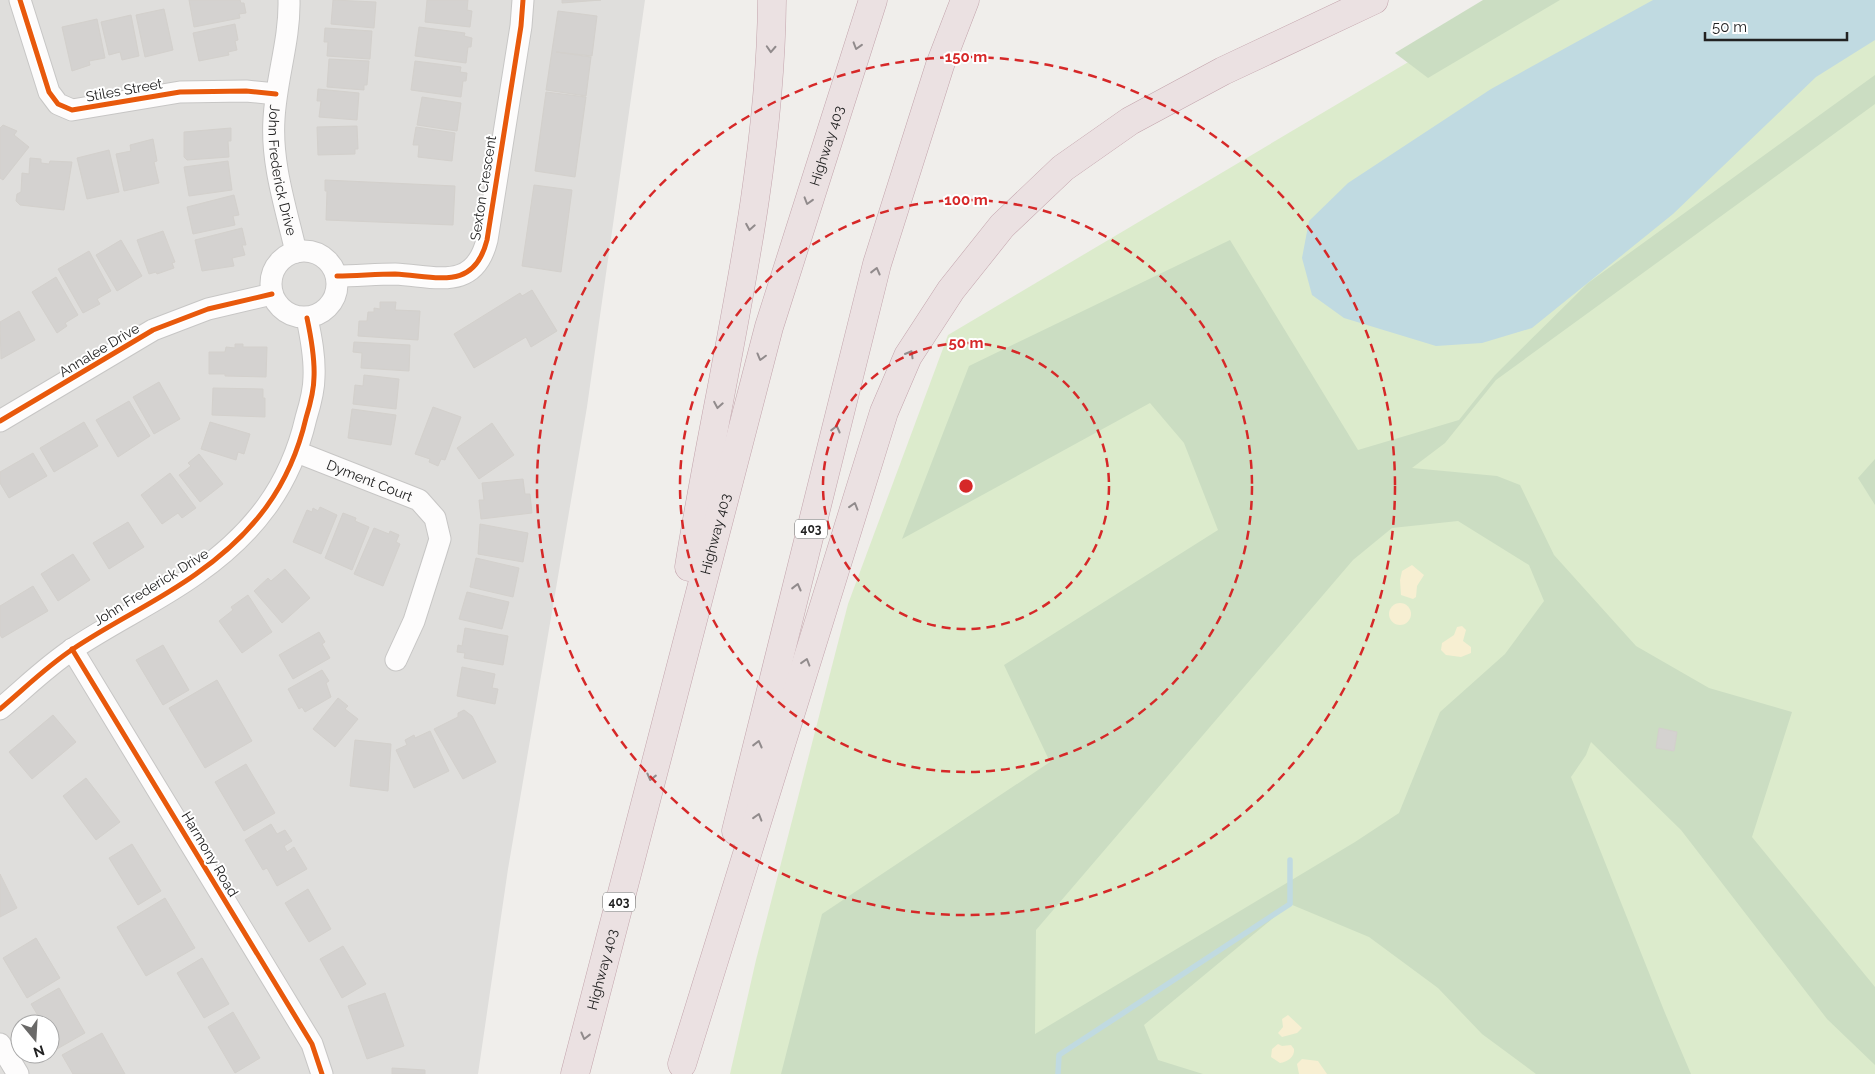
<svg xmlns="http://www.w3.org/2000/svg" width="1875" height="1074" viewBox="0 0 1875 1074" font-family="Raleway,sans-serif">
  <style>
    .residential { fill: #dfdedc; fill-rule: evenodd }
    .grass { fill: #dcebcc }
    .forest { fill: #cbddc2; fill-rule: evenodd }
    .sand { fill: #f7efd2 }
    .water { fill: #c0dae1 }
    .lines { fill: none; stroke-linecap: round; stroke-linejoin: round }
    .stream { stroke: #c0dae1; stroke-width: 5.5 }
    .building { fill: #d4d2d0; stroke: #d3d0cc }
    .street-casing { stroke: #c7c6c5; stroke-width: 23 }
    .highway-casing { stroke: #c3a4ac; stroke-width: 29 }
    .street { stroke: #fdfcfc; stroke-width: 21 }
    .highway { stroke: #ebe1e2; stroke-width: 28 }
    .cycleway-casing { stroke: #fff; stroke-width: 8 }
    .cycleway { stroke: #e8590c; stroke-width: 5 }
    .oneway { stroke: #918b8c }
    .ring { fill: none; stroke: #d62828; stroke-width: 2.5; stroke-dasharray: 9 6 }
    .labels { text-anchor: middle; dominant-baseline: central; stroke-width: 4; stroke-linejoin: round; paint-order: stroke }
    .shield { fill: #fff; stroke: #646464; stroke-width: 1 }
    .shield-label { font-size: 12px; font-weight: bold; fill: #222 }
    .street-label { font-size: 14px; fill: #222; stroke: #fff }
    .centre { fill: #d62828; stroke: #fff; stroke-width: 2.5 }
    .ring-label { font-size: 15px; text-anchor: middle; font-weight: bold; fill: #d62828; stroke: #fff; stroke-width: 4; stroke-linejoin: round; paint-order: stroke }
  </style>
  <rect width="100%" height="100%" fill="#f0eeeb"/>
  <!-- residential -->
  <path class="residential" d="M0,0H645L587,407L508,869L478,1074H0ZM20,1024H50V1054H20Z"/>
  <!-- grass -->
  <polygon class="grass" points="1513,0 1875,0 1875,1074 730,1074 756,960 848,604 948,335"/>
  <!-- forest -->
  <g class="forest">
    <polygon points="1483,0 1560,0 1428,78 1395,53"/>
    <path d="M1875,75V104L1496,380L1445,443L1412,468L1497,476L1520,485L1554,555L1636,646L1709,688L1792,712L1752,837L1875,987V1065L1827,1019L1681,830L1591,742L1586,755L1571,777L1665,1013L1691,1074H1536L1482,1034L1438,988L1369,937L1290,904L1144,1025L1158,1060L1203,1074H781L822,914L1050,762L1004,665L1218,530L1184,443L1150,403L902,539L969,366L1230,240L1358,450L1459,420L1495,375L1588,283ZM1458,521L1529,565L1544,601L1505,654L1440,712L1399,813L1355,842L1035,1034L1036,930L1353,560L1392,528Z"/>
    <polygon points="1875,459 1875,505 1858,478"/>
  </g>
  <!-- sand -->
  <g class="sand">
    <polygon points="1412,565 1424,575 1417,586 1416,597 1413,599 1401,595 1400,580 1402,571"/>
    <circle cx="1400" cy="614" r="11"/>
    <polygon points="1462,626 1466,630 1463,641 1471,647 1471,653 1461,657 1446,655 1441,650 1442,643 1454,635 1457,627"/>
    <polygon points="1288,1015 1302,1028 1297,1033 1282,1037 1278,1033 1283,1027 1282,1019"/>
    <path d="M1278,1044L1282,1046L1291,1045L1294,1049C1295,1057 1287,1062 1280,1063L1271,1057L1272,1049Z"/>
    <polygon points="1302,1059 1318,1061 1327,1074 1299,1074 1297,1064"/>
  </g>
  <!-- water -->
  <polygon class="water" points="1653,0 1875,0 1875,40 1816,77 1673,214 1532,328 1482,343 1436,346 1344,318 1312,295 1302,258 1309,221 1348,183 1491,89"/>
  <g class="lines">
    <!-- stream -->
    <polyline class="stream" points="1058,1074 1059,1055 1290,904 1290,860"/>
  </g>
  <!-- building -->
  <g class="building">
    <polygon points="189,0 240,0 241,3 244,3 246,13 239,14 240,18 194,27"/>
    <polygon points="333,0 376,2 374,28 331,24"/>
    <polygon points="427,0 468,0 467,10 472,11 470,27 425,22"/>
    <polygon points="562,0 601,0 562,3"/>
    <polygon points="164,9 173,50 145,57 136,15"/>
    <polygon points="558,11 597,16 592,56 556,52 591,57 586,96 546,90"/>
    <polygon points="131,15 139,56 122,60 120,52 109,55 101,22"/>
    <polygon points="97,19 105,58 89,61 90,65 72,71 62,27"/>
    <polygon points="235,24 238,40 235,41 237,50 228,52 229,55 199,61 193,33"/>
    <polygon points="419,27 465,33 464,36 472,38 471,47 468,47 466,63 415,56"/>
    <polygon points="325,28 372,31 370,59 327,56 328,42 324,42"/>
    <polygon points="329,59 369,61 367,85 364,85 364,90 327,87"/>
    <polygon points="415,61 461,67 460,72 467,73 466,81 463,81 461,97 411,90"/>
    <polygon points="318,89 359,93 357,120 319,117 321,101 317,101"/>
    <polygon points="546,92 586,97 575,177 535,171"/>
    <polygon points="422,97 461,103 457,131 417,125"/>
    <polygon points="3,125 17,131 14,135 29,147 3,180 0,178 0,128"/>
    <polygon points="357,126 358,149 355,149 355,154 318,155 317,127"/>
    <polygon points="416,127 455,133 452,161 418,157 419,145 413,145"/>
    <polygon points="231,128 231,141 228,141 229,157 187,160 184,157 184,132"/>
    <polygon points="153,139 157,161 154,162 159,183 124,191 116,154 131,151 130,145"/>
    <polygon points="109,150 119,192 87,199 77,158"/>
    <polygon points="30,158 41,159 41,163 49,164 50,161 72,162 64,210 20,205 16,201 17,194 21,192 22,173 29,174"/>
    <polygon points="228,161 232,190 189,196 184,167"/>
    <polygon points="325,180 455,186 453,225 326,220 327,191 325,191"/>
    <polygon points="534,185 572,190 561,272 522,266"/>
    <polygon points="234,195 239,215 233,216 235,225 193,234 187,207"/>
    <polygon points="242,228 246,245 242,245 245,255 232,258 234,266 202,271 195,240"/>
    <polygon points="163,231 175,262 172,263 174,268 157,274 156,272 149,274 137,240"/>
    <polygon points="121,240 142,276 117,291 96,255"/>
    <polygon points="89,251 111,291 97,299 100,304 83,313 58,269"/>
    <polygon points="56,277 78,315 65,323 67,326 57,333 32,292"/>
    <polygon points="532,290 557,331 531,347 526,337 474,368 454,334 520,293 522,296"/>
    <polygon points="380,302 396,302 395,310 420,311 418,340 358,336 359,321 367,321 368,312 374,312 374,308 380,309"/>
    <polygon points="19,311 35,340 1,359 0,322"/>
    <polygon points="354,342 410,345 409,371 361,368 362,353 353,352"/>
    <polygon points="235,344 243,344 243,347 267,347 266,377 225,376 225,374 209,374 209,352 225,352 226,347 235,348"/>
    <polygon points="364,375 399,379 396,409 353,404 355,385 363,386"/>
    <polygon points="159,382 180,419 154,434 133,397"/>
    <polygon points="213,388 263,389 263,398 265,398 265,417 212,415"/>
    <polygon points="129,401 150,436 118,457 96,420"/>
    <polygon points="433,407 461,417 445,460 441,459 438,466 429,462 430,459 415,454"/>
    <polygon points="352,409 396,415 391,445 348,438"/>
    <polygon points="84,422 98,446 54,472 40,448"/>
    <polygon points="210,422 250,434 244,454 238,452 236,460 201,449"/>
    <polygon points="492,423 514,455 479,479 457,448"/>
    <polygon points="33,453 47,476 9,498 0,483 0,472"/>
    <polygon points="199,454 223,484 200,502 179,475 191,466 188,463"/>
    <polygon points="170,473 196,508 182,518 178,513 162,524 141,495"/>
    <polygon points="523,479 525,494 530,494 532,513 481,519 479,500 484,500 482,483"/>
    <polygon points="320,507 337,515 321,554 293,542 307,510 312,512 313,508 318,511"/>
    <polygon points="343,513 356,518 355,521 369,527 352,570 325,558"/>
    <polygon points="128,522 144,547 109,569 93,543"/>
    <polygon points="480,524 528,533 523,562 478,554"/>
    <polygon points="374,528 389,534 390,531 399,535 396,542 400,544 383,586 354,574"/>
    <polygon points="73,554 90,580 58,601 41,574"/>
    <polygon points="476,558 519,568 513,597 470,587"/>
    <polygon points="285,569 310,598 282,623 254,591 268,578 271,581"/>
    <polygon points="33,586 48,611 2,638 0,635 0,606"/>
    <polygon points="467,592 509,602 502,629 459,619"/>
    <polygon points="248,595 272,632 242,653 219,621 233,610 231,607"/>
    <polygon points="465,628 508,636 503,665 464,658 465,653 457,652 458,645 462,646"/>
    <polygon points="319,632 325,642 322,644 330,658 293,679 279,655"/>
    <polygon points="163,645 189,690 163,705 136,660"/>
    <polygon points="462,667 495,674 492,688 498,689 495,704 457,696"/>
    <polygon points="322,670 329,681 326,683 331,697 305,712 302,707 299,709 288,689"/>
    <polygon points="217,680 252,741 205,768 169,708"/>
    <polygon points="338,698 348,706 345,709 358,719 335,747 313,729"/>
    <polygon points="464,710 472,716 496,762 463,779 434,729 458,717 458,713"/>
    <polygon points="53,715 76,742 32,779 9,752"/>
    <polygon points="1659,728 1677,732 1674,751 1656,748"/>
    <polygon points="430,731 449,771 414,788 396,750 407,745 405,740 414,735 415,738"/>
    <polygon points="355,740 391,744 388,791 350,786"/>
    <polygon points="246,764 275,813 244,831 215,782"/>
    <polygon points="86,778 120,822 96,840 63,796"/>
    <polygon points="271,824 277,834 285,830 292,841 284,846 287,852 294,847 307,869 277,886 267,868 263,870 245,840"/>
    <polygon points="132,844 161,891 138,905 109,858"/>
    <polygon points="0,874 17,908 0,917"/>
    <polygon points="308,889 331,929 309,942 285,903"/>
    <polygon points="165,898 195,948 146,976 117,927"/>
    <polygon points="36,938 60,978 27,998 3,958"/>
    <polygon points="343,946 366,984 342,998 320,959"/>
    <polygon points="202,958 229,1004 204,1018 177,973"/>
    <polygon points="59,988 85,1033 57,1049 50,1036 50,1024 43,1024 31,1004"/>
    <polygon points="385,993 404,1046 367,1059 348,1006"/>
    <polygon points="233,1012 260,1058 235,1073 208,1027"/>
    <polygon points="102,1033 125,1074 73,1074 62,1055"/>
    <polygon points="392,1068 425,1070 425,1074 392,1074"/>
  </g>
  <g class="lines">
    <!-- street casing -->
    <g class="street-casing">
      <g id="street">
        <polyline points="20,0 49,92 58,104 72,110 180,92 246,91 276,94"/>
        <path id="s1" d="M289,0C290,40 276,79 274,119C271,164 286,208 296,252"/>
        <circle cx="304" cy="284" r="33"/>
        <path d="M337,276C356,276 376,274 395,274C436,276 474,292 487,240L521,26L523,0"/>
        <polyline points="0,421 153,330 208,309 272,294"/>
        <path id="s2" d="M297,452L419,500L435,518L440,539L436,552L414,621L396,660"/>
        <polyline points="72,649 312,1044 322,1074"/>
        <path d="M0,709C24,689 47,666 73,649C113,622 157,602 196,574C253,534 290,487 306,418C310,405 314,391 314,377C315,357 311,337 307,318"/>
        <polyline points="0,1044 18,1074"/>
      </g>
    </g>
    <!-- highway casing -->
    <g class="highway-casing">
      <g id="highway">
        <path d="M689,567C719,379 770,191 772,0"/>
        <polyline points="736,831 877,264 940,65 965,0"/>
        <polyline points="682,1064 884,412 908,356 951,290 1002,226 1063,168 1130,121 1223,71 1374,0"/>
        <path id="s3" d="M575,1074L769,327L873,0"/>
      </g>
    </g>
    <!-- street -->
    <use href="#street" class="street"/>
    <!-- highway -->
    <use href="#highway" class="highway"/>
    <!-- cycleway casing -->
    <g class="cycleway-casing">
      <g id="cycleway">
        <polyline points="20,0 49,92 58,104 72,110 180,92 246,91 276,94"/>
        <path d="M337,276C356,276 376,274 395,274C436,276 474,292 487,240L521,26L523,0"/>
        <polyline points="0,421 153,330 208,309 272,294"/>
        <polyline points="72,649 312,1044 322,1074"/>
        <path d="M0,709C24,689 47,666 73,649C113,622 157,602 196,574C253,534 290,487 306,418C310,405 314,391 314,377C315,357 311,337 307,318"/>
      </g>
    </g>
    <!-- cycleway -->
    <use href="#cycleway" class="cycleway"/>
  </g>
  <!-- one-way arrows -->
  <defs><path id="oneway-chevron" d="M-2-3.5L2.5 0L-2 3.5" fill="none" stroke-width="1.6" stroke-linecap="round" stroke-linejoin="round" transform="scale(1.25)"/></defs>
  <g class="oneway">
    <use href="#oneway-chevron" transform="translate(857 46) rotate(107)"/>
    <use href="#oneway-chevron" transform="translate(771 49) rotate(93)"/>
    <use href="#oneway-chevron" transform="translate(808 201) rotate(107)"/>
    <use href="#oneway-chevron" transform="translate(750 227) rotate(100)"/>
    <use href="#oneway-chevron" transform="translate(876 271) rotate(-76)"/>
    <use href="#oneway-chevron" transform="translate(910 354) rotate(-60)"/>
    <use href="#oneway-chevron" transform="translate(761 357) rotate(105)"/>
    <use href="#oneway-chevron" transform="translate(718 405) rotate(100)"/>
    <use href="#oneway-chevron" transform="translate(836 429) rotate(-76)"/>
    <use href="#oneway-chevron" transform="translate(854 506) rotate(-73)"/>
    <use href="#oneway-chevron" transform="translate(797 587) rotate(-76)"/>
    <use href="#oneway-chevron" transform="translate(806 662) rotate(-73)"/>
    <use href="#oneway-chevron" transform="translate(758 744) rotate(-76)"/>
    <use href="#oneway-chevron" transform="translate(651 777) rotate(104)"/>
    <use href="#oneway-chevron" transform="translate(758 817) rotate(-73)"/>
    <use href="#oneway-chevron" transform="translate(585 1036) rotate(104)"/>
  </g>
  <!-- distance rings -->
  <g class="ring">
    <circle cx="966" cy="486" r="143"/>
    <circle cx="966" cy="486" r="286"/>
    <circle cx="966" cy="486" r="429"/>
  </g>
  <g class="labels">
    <!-- shield labels -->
    <g class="shield">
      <rect x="795" y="519.5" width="32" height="19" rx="4"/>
      <rect x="603" y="892.5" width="32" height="19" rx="4"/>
    </g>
    <g class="shield-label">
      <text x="811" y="529">403</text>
      <text x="619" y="902">403</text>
    </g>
    <!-- street labels -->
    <g class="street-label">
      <text transform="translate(124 90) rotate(-10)">Stiles Street</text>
      <text stroke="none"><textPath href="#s3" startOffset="962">Highway 403</textPath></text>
      <text stroke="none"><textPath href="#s1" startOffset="172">John Frederick Drive</textPath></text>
      <text transform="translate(483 188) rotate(-81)">Sexton Crescent</text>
      <text transform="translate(99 350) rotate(-31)">Annalee Drive</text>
      <text stroke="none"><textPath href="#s2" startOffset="78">Dyment Court</textPath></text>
      <text stroke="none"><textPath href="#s3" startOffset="558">Highway 403</textPath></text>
      <text transform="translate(151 587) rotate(-32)">John Frederick Drive</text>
      <text transform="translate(210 854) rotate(59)">Harmony Road</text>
      <text stroke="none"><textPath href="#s3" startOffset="108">Highway 403</textPath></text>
    </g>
  </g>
  <circle cx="966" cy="486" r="8" class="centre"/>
  <g class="ring-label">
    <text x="966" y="62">150 m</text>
    <text x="966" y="205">100 m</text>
    <text x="966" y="348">50 m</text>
  </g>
  <!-- north arrow -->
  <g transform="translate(35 1039) rotate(162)"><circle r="24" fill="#ffffff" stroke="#a7a7a7"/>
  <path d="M0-4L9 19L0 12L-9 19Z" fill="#6a6968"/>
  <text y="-8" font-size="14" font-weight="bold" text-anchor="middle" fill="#222222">N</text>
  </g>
  <!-- scale -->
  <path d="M1705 32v8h142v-8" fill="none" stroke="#222222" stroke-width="2.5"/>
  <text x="1712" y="32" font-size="15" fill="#222222" stroke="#ffffff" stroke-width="4" paint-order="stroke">50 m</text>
</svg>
